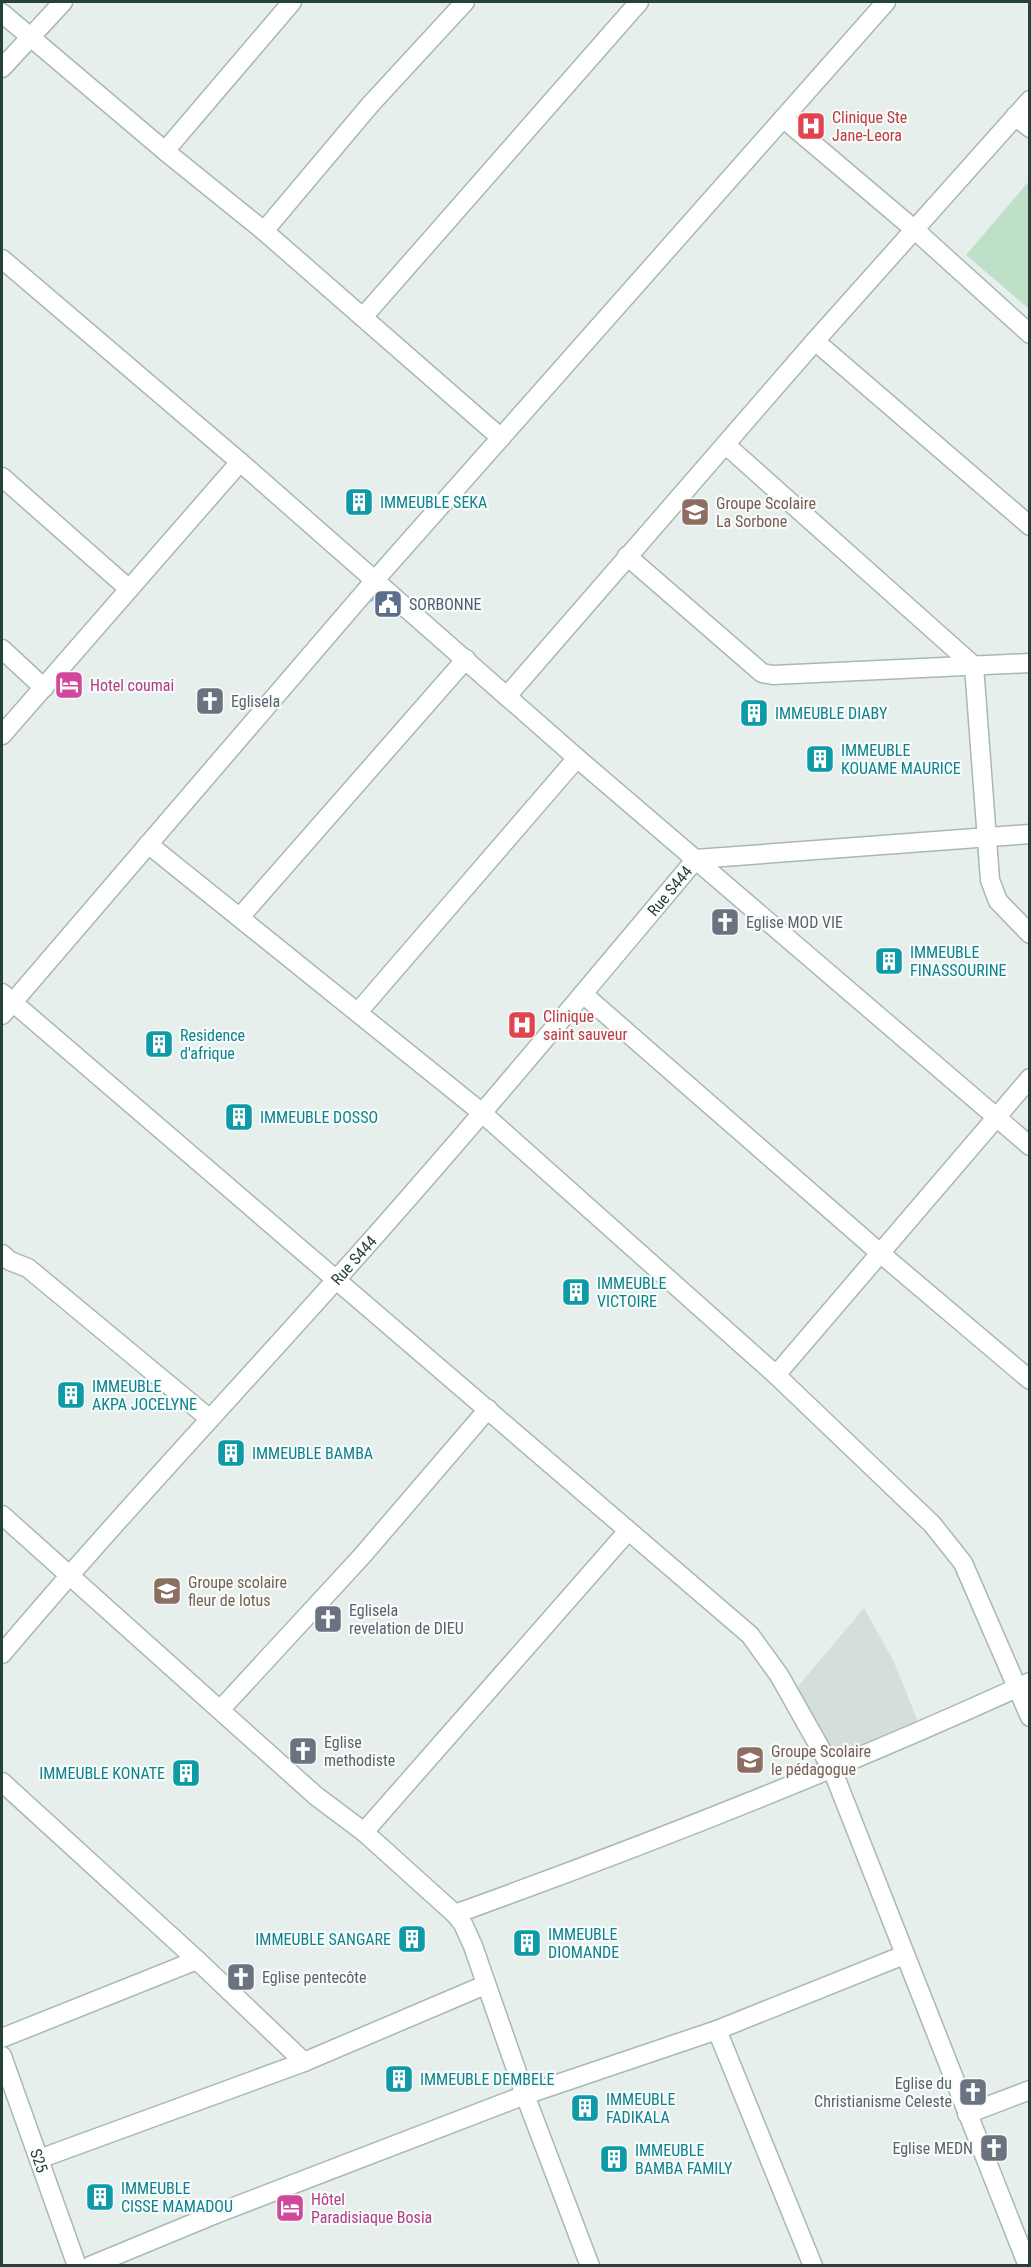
<svg xmlns="http://www.w3.org/2000/svg" width="1031" height="2267" viewBox="0 0 1031 2267" font-family="'Roboto Condensed',sans-serif">
  <style>
    .built { fill: #d4dfda }
    .green { fill: #bfe0c8 }
    .lines { fill: none; stroke-linecap: round; stroke-linejoin: round }
    .stream { stroke: #8ec9d4; stroke-width: 5 }
    .minor-casing { stroke: #a8b8b2; stroke-width: 21 }
    .minor { stroke: #fff; stroke-width: 18 }
    .labels { text-anchor: middle; dominant-baseline: central; stroke-width: 4.5; stroke-linejoin: round; paint-order: stroke }
    .health-label { font-size: 16px; fill: #be3a42; stroke: #f7fbf9; text-anchor: start }
    .culture-label { font-size: 16px; fill: #0d838f; stroke: #f7fbf9; text-anchor: start }
    .education-label { font-size: 16px; fill: #785e54; stroke: #f7fbf9; text-anchor: start }
    .service-label { font-size: 16px; fill: #4e5e75; stroke: #f7fbf9; text-anchor: start }
    .hotel-label { font-size: 16px; fill: #b23c85; stroke: #f7fbf9; text-anchor: start }
    .worship-label { font-size: 16px; fill: #5b616d; stroke: #f7fbf9; text-anchor: start }
    .street-label { font-size: 16px; fill: #24423a; stroke: #f7fbf9 }
  </style>
  <rect width="100%" height="100%" fill="#e6efeb"/>
  <!-- built -->
  <polygon class="built" points="864,1608 893,1660 919,1724 834,1759 795,1690"/>
  <!-- green -->
  <polygon class="green" points="1029,181 1029,309 966,255"/>
  <g class="lines">
    <!-- stream -->
    <polyline class="stream" points="369,600 377,597 386,600"/>
    <!-- minor casing -->
    <g class="minor-casing">
      <g id="minor">
        <polyline points="2,13 165,151 264,231 501,438"/>
        <polyline points="2,68 63,2"/>
        <polyline points="1015,116 1030,128"/>
        <polyline points="784,119 915,230 1030,334"/>
        <polyline points="165,151 292,2"/>
        <polyline points="264,231 370,105 465,2"/>
        <polyline points="2,259 240,462 577,758 1030,1146"/>
        <polyline points="363,317 639,2"/>
        <polyline points="815,341 1030,526"/>
        <polyline points="726,445 974,666 990,880 998,901 1030,934"/>
        <polyline points="2,477 129,589"/>
        <polyline points="627,556 762,673 773,675 1030,663"/>
        <polyline points="2,649 44,688"/>
        <polyline points="507,696 815,341 1030,100"/>
        <polyline points="2,735 240,462"/>
        <polyline points="148,844 481,1112 776,1375 932,1524 963,1563 1030,1717"/>
        <polyline points="240,917 466,659"/>
        <polyline points="2,993 750,1635 779,1675 832,1769 1028,2266"/>
        <polyline points="583,994 880,1253 1030,1380"/>
        <polyline points="358,1012 577,758"/>
        <polyline points="2,1015 375,580 886,2"/>
        <polyline points="2,1254 10,1261 28,1268 210,1419"/>
        <polyline points="776,1375 1030,1078"/>
        <polyline points="2,1515 316,1796 364,1832 455,1914 463,1924 473,1946 525,2095 590,2266"/>
        <path id="s1" d="M2,1654C109,1527 223,1406 334,1282C458,1144 577,1001 696,859L1030,834"/>
        <polyline points="220,1710 362,1556 488,1409"/>
        <polyline points="2,1782 197,1960 304,2062"/>
        <polyline points="364,1832 628,1531"/>
        <path d="M455,1914C649,1844 842,1768 1030,1682"/>
        <polyline points="717,2030 813,2266"/>
        <polyline points="2,2038 197,1960"/>
        <path id="s2" d="M2,2056L77,2266"/>
        <polyline points="967,2114 1030,2090"/>
        <polyline points="39,2159 304,2062 485,1985"/>
        <polyline points="90,2266 218,2213 525,2095 717,2030 904,1955"/>
      </g>
    </g>
    <!-- minor -->
    <use href="#minor" class="minor"/>
  </g>
  <!-- icons -->
  <defs>
    <g id="hospital-square" transform="scale(1.5)"><rect x="-9" y="-9" width="18" height="18" rx="4" fill="#e0444e" stroke="#f7fbf9"/><path d="M-5-5h3v3.5h4V-5h3V5h-3V1.5h-4V5h-3Z" fill="#fff"/></g>
    <g id="building-square" transform="scale(1.5)"><rect x="-9" y="-9" width="18" height="18" rx="4" fill="#0f9aa8" stroke="#f7fbf9"/><path d="M-4-6H4V6H1V3H-1V6H-4ZM-2.5-4.3h1.7v1.8h-1.7ZM.8-4.3h1.7v1.8H.8ZM-2.5-1h1.7V.8h-1.7ZM.8-1h1.7V.8H.8Z" fill="#fff"/></g>
    <g id="school-square" transform="scale(1.5)"><rect x="-9" y="-9" width="18" height="18" rx="4" fill="#8d6e63" stroke="#f7fbf9"/><path d="M0-5L7-2L0 1L-7-2ZM-4 1L0 2.5L4 1V4Q0 6-4 4Z" fill="#fff"/></g>
    <g id="civic-square" transform="scale(1.5)"><rect x="-9" y="-9" width="18" height="18" rx="4" fill="#5c6f8a" stroke="#f7fbf9"/><path d="M-.6-6.5H3V-4.5H.6V-3L4-1V1h2V6H-6V1h2V-1L-.6-3ZM-1.2 2.5V6h2.4V2.5Z" fill="#fff"/></g>
    <g id="hotel-square" transform="scale(1.5)"><rect x="-9" y="-9" width="18" height="18" rx="4" fill="#d1479c" stroke="#f7fbf9"/><path d="M-6-4.5h1.5V1H6V5H4.5V3h-9V5H-6ZM-4 0a1.8 1.8 0 1 1 3.6 0ZM.5 0V-2.5h3Q6-2.5 6 0Z" fill="#fff"/></g>
    <g id="church-square" transform="scale(1.5)"><rect x="-9" y="-9" width="18" height="18" rx="4" fill="#6b7280" stroke="#f7fbf9"/><path d="M-1.2-6h2.4v3.5h3.3v2.4h-3.3V6h-2.4V-.1h-3.3v-2.4h3.3Z" fill="#fff"/></g>
  </defs>
  <g fill-rule="evenodd">
    <use href="#hospital-square" x="811" y="126"/>
    <use href="#building-square" x="359" y="502"/>
    <use href="#school-square" x="695" y="512"/>
    <use href="#civic-square" x="388" y="604"/>
    <use href="#hotel-square" x="69" y="685"/>
    <use href="#church-square" x="210" y="701"/>
    <use href="#building-square" x="754" y="713"/>
    <use href="#building-square" x="820" y="759"/>
    <use href="#church-square" x="725" y="922"/>
    <use href="#building-square" x="889" y="961"/>
    <use href="#hospital-square" x="522" y="1025"/>
    <use href="#building-square" x="159" y="1044"/>
    <use href="#building-square" x="239" y="1117"/>
    <use href="#building-square" x="576" y="1292"/>
    <use href="#building-square" x="71" y="1395"/>
    <use href="#building-square" x="231" y="1453"/>
    <use href="#school-square" x="167" y="1591"/>
    <use href="#church-square" x="328" y="1619"/>
    <use href="#church-square" x="303" y="1751"/>
    <use href="#school-square" x="750" y="1760"/>
    <use href="#building-square" x="186" y="1773"/>
    <use href="#building-square" x="412" y="1939"/>
    <use href="#building-square" x="527" y="1943"/>
    <use href="#church-square" x="241" y="1977"/>
    <use href="#building-square" x="399" y="2079"/>
    <use href="#church-square" x="973" y="2092"/>
    <use href="#building-square" x="585" y="2108"/>
    <use href="#church-square" x="994" y="2148"/>
    <use href="#building-square" x="614" y="2159"/>
    <use href="#building-square" x="100" y="2197"/>
    <use href="#hotel-square" x="290" y="2208"/>
  </g>
  <g class="labels">
    <!-- health labels -->
    <g class="health-label">
      <text x="832" y="117">Clinique Ste<tspan x="832" dy="18">Jane-Leora</tspan></text>
      <text x="543" y="1016">Clinique<tspan x="543" dy="18">saint sauveur</tspan></text>
    </g>
    <!-- culture labels -->
    <g class="culture-label">
      <text x="380" y="502">IMMEUBLE SEKA</text>
      <text x="775" y="713">IMMEUBLE DIABY</text>
      <text x="841" y="750">IMMEUBLE<tspan x="841" dy="18">KOUAME MAURICE</tspan></text>
      <text x="910" y="952">IMMEUBLE<tspan x="910" dy="18">FINASSOURINE</tspan></text>
      <text x="180" y="1035">Residence<tspan x="180" dy="18">d'afrique</tspan></text>
      <text x="260" y="1117">IMMEUBLE DOSSO</text>
      <text x="597" y="1283">IMMEUBLE<tspan x="597" dy="18">VICTOIRE</tspan></text>
      <text x="92" y="1386">IMMEUBLE<tspan x="92" dy="18">AKPA JOCELYNE</tspan></text>
      <text x="252" y="1453">IMMEUBLE BAMBA</text>
      <text x="165" y="1773" text-anchor="end">IMMEUBLE KONATE</text>
      <text x="548" y="1934">IMMEUBLE<tspan x="548" dy="18">DIOMANDE</tspan></text>
      <text x="391" y="1939" text-anchor="end">IMMEUBLE SANGARE</text>
      <text x="420" y="2079">IMMEUBLE DEMBELE</text>
      <text x="606" y="2099">IMMEUBLE<tspan x="606" dy="18">FADIKALA</tspan></text>
      <text x="635" y="2150">IMMEUBLE<tspan x="635" dy="18">BAMBA FAMILY</tspan></text>
      <text x="121" y="2188">IMMEUBLE<tspan x="121" dy="18">CISSE MAMADOU</tspan></text>
    </g>
    <!-- education labels -->
    <g class="education-label">
      <text x="716" y="503">Groupe Scolaire<tspan x="716" dy="18">La Sorbone</tspan></text>
      <text x="188" y="1582">Groupe scolaire<tspan x="188" dy="18">fleur de lotus</tspan></text>
      <text x="771" y="1751">Groupe Scolaire<tspan x="771" dy="18">le pédagogue</tspan></text>
    </g>
    <!-- service labels -->
    <g class="service-label">
      <text x="409" y="604">SORBONNE</text>
    </g>
    <!-- hotel labels -->
    <g class="hotel-label">
      <text x="90" y="685">Hotel coumai</text>
      <text x="311" y="2199">Hôtel<tspan x="311" dy="18">Paradisiaque Bosia</tspan></text>
    </g>
    <!-- worship labels -->
    <g class="worship-label">
      <text x="231" y="701">Eglisela</text>
      <text x="746" y="922">Eglise MOD VIE</text>
      <text x="349" y="1610">Eglisela<tspan x="349" dy="18">revelation de DIEU</tspan></text>
      <text x="324" y="1742">Eglise<tspan x="324" dy="18">methodiste</tspan></text>
      <text x="262" y="1977">Eglise pentecôte</text>
      <text x="952" y="2083" text-anchor="end">Eglise du<tspan x="952" dy="18">Christianisme Celeste</tspan></text>
      <text x="973" y="2148" text-anchor="end">Eglise MEDN</text>
    </g>
    <!-- street labels -->
    <g class="street-label">
      <text stroke="none"><textPath href="#s1" startOffset="1014">Rue S444</textPath></text>
      <text stroke="none"><textPath href="#s1" startOffset="528">Rue S444</textPath></text>
      <text stroke="none"><textPath href="#s2" startOffset="111">S25</textPath></text>
    </g>
  </g>
  <!-- border -->
  <rect width="1031" height="2267" fill="none" stroke="#24423a" stroke-width="6"/>
</svg>
